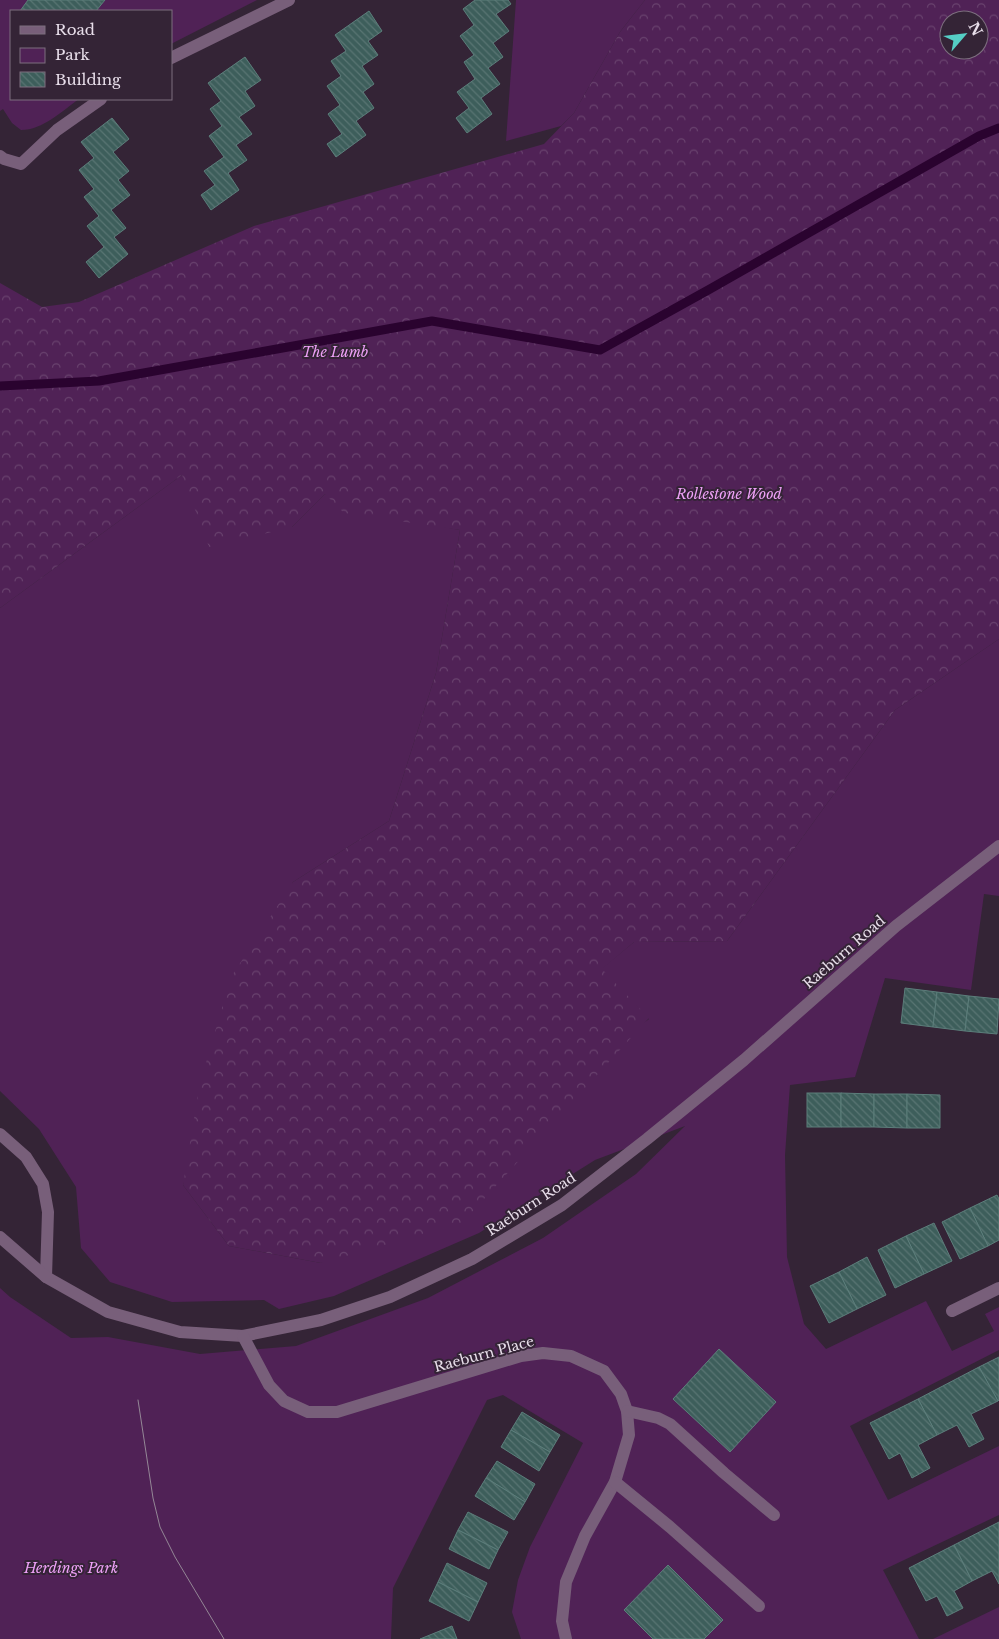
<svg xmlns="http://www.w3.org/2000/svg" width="999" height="1639" viewBox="0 0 999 1639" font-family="'Libre Baskerville',serif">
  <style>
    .green { fill: #502256 }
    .forest { fill: url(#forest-crowns); fill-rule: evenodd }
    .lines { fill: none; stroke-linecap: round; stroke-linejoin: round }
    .stream { stroke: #2a032f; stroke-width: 9 }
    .building { fill: url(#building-back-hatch); stroke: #5c7e7b }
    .service { stroke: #785f7a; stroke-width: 12 }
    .minor { stroke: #785f7a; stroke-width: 12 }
    .tram { stroke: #948796; stroke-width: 1 }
    .labels { text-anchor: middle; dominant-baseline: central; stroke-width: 4; stroke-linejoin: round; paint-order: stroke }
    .park-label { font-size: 14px; font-style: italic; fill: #eda0f6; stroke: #342436 }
    .street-label { font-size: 14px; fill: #e8deea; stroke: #342436 }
  </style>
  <defs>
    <pattern id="forest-crowns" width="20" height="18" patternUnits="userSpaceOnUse" patternTransform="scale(1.25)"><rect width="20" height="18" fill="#502256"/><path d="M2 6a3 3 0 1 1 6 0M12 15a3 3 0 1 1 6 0" fill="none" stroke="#69426e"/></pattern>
    <pattern id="building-back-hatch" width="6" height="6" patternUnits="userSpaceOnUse" patternTransform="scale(1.25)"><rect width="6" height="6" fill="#3d5e5b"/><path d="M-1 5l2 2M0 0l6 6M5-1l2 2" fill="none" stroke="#597573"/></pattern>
  </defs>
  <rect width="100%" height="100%" fill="#342436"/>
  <!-- green -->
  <g class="green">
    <path d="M0,0H28L20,11H11V99H79C62,111 43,130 21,130L12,123L3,109L0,111Z"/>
    <polygon points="105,0 257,0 171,44 171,11 96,11"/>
    <polygon points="516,0 645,0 620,32 574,113 561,126 506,141"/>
    <polygon points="182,475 292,527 325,494 444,527 460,530 436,673 389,821 293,882 183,1185 229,1246 321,1263 649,1019 601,969 634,942 727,941 895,710 999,639 999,896 984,894 971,990 885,978 855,1077 790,1085 785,1155 787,1257 804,1324 826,1349 926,1301 952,1351 994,1331 985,1314 999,1307 999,1350 850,1426 888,1500 999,1446 999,1515 883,1570 919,1639 521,1639 512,1612 518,1580 530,1547 583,1443 503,1395 487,1400 393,1588 391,1639 0,1639 0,1288 10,1297 71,1338 108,1337 200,1354 296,1346 428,1298 543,1238 636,1174 685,1126 595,1160 479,1233 334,1296 279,1309 264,1300 172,1302 110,1282 81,1248 76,1187 39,1129 0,1091 0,608"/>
    <polygon points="999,1607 999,1639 933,1639"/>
  </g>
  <!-- forest -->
  <path class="forest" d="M645,0H999V639L895,710L727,941L634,942L602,969L649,1018L462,1223L321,1263L229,1246L183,1185L200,1083L231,977L293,882L389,821L436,673L460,530L344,513L325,494L292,527L209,547L182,475L0,608V283L42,307L79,302L254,226L544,144L574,113L620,32ZM949,20H979V50H949Z"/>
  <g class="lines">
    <!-- stream -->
    <polyline class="stream" points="0,386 99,381 432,321 600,350 710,289 979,136 999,128"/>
  </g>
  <!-- building -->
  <g class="building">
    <polygon points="28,0 105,0 96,11 20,11"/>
    <polygon points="475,0 508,0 511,4 496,14 509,31 493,43 503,57 488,68 500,84 481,98 492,114 467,133 456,118 469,108 457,92 475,79 464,62 474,55 460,36 474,25 463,9"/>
    <polygon points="369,11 382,31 368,41 378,55 362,66 374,84 363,92 374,108 356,121 366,135 336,157 327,144 342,134 328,114 340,105 327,86 341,76 331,61 346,51 335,35"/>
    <polygon points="245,57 261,80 245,91 255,106 239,117 252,134 236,145 247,160 228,173 239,190 211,210 201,195 215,185 204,171 224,157 209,136 222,126 210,109 221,101 208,83"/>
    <polygon points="112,118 129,139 113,152 129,171 118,180 130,195 111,210 126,228 114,237 128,254 99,278 86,262 104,247 87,226 99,216 84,197 94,189 79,170 94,158 81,142"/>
    <polygon points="905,988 937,992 933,1027 901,1023"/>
    <polygon points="937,992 969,996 965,1031 933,1027"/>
    <polygon points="969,996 999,999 997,1034 965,1031"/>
    <rect x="807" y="1093" width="34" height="34"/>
    <polygon points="841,1093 874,1094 874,1127 841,1127"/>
    <polygon points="874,1094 907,1094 907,1128 874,1127"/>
    <polygon points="907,1094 940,1095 940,1128 907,1128"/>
    <polygon points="997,1195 999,1199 999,1240 988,1246 970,1208"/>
    <polygon points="970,1208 988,1246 960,1259 942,1222"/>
    <polygon points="934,1223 952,1261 924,1274 906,1236"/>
    <polygon points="906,1236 924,1274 895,1288 878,1250"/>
    <polygon points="867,1257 886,1295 857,1309 839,1272"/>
    <polygon points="839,1272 857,1309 829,1323 810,1286"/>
    <polygon points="719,1349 776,1402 730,1452 673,1399"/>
    <polygon points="999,1357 999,1400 998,1401 979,1367"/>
    <polygon points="979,1367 998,1401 971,1414 984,1439 969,1447 957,1425 937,1435 918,1399"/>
    <polygon points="918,1399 937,1435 918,1445 930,1468 912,1478 900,1453 889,1459 870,1423"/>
    <polygon points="522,1412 560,1435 550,1452 511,1430"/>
    <polygon points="511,1430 550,1452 539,1471 501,1447"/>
    <polygon points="497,1461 535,1484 525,1502 486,1478"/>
    <polygon points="486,1478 525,1502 514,1520 475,1496"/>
    <polygon points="468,1512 508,1532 498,1550 458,1530"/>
    <polygon points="999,1522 999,1584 992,1571 972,1581 954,1545"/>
    <polygon points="458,1530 498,1550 489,1569 449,1549"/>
    <polygon points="954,1545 972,1581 954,1591 963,1608 947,1616 937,1596 926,1601 909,1568"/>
    <polygon points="447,1563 487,1583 478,1602 438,1582"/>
    <polygon points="668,1565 723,1620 704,1639 653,1639 624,1610"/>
    <polygon points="438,1582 478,1602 469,1621 429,1601"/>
    <polygon points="452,1626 457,1639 420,1639"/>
  </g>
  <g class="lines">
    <!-- service -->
    <polyline class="service" points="0,1134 26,1157 43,1184 48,1212 46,1277"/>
    <!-- minor -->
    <g class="minor">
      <polyline points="171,58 289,0"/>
      <polyline points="0,156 4,159 21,164 57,130 101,99"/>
      <polyline points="0,1237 46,1277 108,1312 180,1332 243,1336 321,1320 390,1297 472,1259 562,1205 647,1139 744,1060 896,926 999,846"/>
      <polyline points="952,1311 999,1288"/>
      <polyline points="243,1336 269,1385 284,1401 308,1412 337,1412 521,1356 543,1353 571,1356 604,1371 621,1394 627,1411 629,1435 615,1482 585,1536 566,1582 562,1621 566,1639"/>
      <polyline points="627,1411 658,1418 670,1424 724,1473 774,1515"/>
      <polyline points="615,1482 670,1527 759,1606"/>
    </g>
    <!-- tram -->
    <polyline class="tram" points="138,1400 153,1498 160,1527 175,1557 224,1639"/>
  </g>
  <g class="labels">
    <!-- park labels -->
    <g class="park-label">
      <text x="335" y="352">The Lumb</text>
      <text x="729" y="494">Rollestone Wood</text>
      <text x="71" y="1568">Herdings Park</text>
    </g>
    <!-- street labels -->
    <g class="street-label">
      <text transform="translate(844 952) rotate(-41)">Raeburn Road</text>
      <text transform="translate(531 1204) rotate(-33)">Raeburn Road</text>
      <text transform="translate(484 1354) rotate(-15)">Raeburn Place</text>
    </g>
  </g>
  <!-- legend -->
  <rect x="10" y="10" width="162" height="90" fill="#342436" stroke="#7c6e7e"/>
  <rect x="20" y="26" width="25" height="8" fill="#785f7a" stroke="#7c6e7e"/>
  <text x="55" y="35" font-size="15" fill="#e8deea">Road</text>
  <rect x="20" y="48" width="25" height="15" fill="#502256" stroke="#7c6e7e"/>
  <text x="55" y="60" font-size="15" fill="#e8deea">Park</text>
  <rect x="20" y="72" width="25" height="15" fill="url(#building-back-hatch)" stroke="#7c6e7e"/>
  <text x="55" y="85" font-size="15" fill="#e8deea">Building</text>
  <!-- north arrow -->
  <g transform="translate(964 35) rotate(62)"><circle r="24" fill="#342436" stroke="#7c6e7e"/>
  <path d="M0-4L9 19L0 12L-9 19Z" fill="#55cec5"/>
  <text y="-8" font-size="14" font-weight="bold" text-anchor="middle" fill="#e8deea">N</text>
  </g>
</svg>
